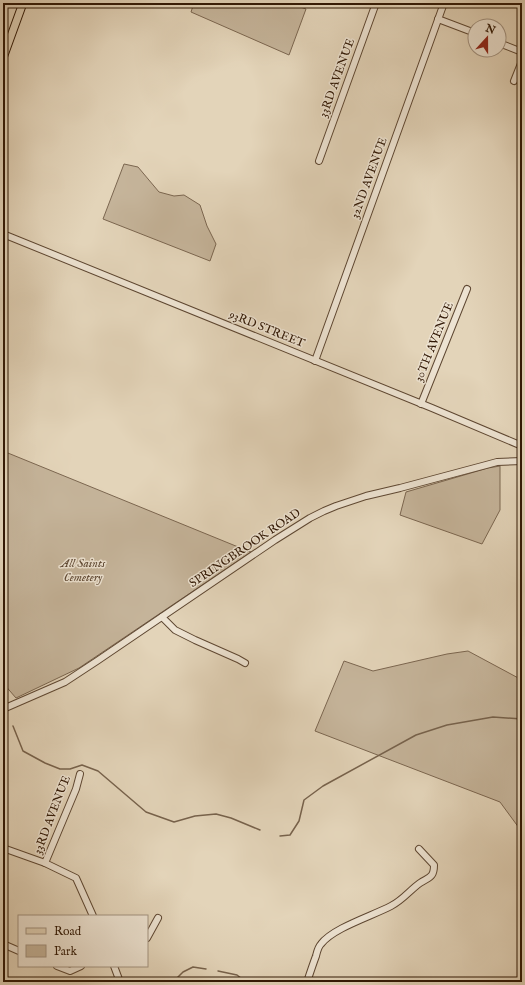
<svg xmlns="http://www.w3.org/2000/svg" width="525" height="985" viewBox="0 0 525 985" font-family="'IM FELL English',serif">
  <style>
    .green { fill: #c5b49a; stroke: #7b6650 }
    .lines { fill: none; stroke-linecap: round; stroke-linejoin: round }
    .stream { stroke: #77624c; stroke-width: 1.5 }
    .minor-casing { stroke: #5e4732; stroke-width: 8 }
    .major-casing { stroke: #311805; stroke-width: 9 }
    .minor { stroke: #ede3d2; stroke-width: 6 }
    .major { stroke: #e3d4b9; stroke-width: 7 }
    .labels { text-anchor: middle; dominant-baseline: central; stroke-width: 3; stroke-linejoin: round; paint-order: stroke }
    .street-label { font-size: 12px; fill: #311805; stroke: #ede3d2 }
    .park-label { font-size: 12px; font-style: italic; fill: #5d4732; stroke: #ede3d2 }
  </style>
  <rect width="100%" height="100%" fill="#e3d4b9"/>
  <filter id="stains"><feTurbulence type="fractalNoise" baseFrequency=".005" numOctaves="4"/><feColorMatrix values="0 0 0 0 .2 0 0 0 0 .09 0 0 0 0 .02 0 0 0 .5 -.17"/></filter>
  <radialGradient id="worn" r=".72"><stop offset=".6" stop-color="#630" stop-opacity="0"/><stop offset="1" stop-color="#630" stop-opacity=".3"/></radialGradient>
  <!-- green -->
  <g class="green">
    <polygon points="194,3 290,3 306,9 289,55 191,12"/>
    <polygon points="124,164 138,167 159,192 174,196 184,195 200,205 207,226 216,244 210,261 103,219"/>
    <polygon points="3,451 248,551 251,552 79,668 16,698 3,683"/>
    <polygon points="500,466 500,510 482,544 400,515 406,492 488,468"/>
    <polygon points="468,651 522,680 522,832 500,802 315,731 344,661 373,671 447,654"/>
  </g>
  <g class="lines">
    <!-- stream -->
    <g class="stream">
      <polyline points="13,726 23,751 45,763 60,769 70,769 82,765 98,771 146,812 174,822 195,816 216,814 231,818 260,830"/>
      <polyline points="280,836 290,835 299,821 304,800 323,786 416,735 447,725 493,717 522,719"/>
      <polyline points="218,971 237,975 246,982"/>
      <polyline points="173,982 183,972 193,967 206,969"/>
    </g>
    <!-- minor casing -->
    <g class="minor-casing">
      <g id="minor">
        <polyline points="438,19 475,33"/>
        <polyline points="499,43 522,52"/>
        <polyline points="514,81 522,61"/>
        <polyline points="319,161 376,3"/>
        <polyline points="3,234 432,408 522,446"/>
        <polyline points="315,361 444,3"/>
        <polyline points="421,404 467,289"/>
        <polyline points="162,617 175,630 195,640 238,659 245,663"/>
        <polyline points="3,709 65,682 97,661 275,540 310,518 324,511 336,506 366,496 400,488 486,465 497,462 522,461"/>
        <polyline points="3,848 45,863 76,878 93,916"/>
        <polyline points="45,863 76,789 80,774"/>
        <polyline points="147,938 158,918"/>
        <polyline points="3,944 19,951"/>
        <polyline points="57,966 70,971 81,966"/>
        <polyline points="114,966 120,982"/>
        <path d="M307,982C310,973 313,964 316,956C317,952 318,947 321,944C333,928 372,916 391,906C403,900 410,890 420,883C429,877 434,878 434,865L419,849"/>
      </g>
    </g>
    <!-- major casing -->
    <g class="major-casing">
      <polyline id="major" points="3,58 23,3"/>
    </g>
    <!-- minor -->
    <use href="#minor" class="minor"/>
    <!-- major -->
    <use href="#major" class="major"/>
  </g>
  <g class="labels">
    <!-- street labels -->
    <g class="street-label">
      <text transform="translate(337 78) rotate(-70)">33RD AVENUE</text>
      <text transform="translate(369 178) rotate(-70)">32ND AVENUE</text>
      <text transform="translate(267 329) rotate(22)">93RD STREET</text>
      <text transform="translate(434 342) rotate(-68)">30TH AVENUE</text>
      <text transform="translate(245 548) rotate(-34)">SPRINGBROOK ROAD</text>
      <text transform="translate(52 815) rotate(-69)">33RD AVENUE</text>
    </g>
    <!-- park labels -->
    <g class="park-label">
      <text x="83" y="563">All Saints<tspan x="83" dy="14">Cemetery</tspan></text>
    </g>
  </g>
  <!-- margin -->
  <rect width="525" height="985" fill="none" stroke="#e3d4b9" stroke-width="16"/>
  <rect x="4" y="4" width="517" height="977" fill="none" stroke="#311805" stroke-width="2"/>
  <rect x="8" y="8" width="509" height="969" fill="none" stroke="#311805"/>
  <!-- legend -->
  <rect x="18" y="915" width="130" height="52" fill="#ede3d2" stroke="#a29280"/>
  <rect x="26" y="928" width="20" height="6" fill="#e3d4b9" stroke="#a29280"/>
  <text x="54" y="935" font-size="12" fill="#311805">Road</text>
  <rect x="26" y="945" width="20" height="12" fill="#c5b49a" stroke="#a29280"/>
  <text x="54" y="955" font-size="12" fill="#311805">Park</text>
  <!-- north arrow -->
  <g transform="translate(487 38) rotate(21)"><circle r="19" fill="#ede3d2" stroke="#a29280"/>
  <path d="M0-3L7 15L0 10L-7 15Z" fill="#8f2418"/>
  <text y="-6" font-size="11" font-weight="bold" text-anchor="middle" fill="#311805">N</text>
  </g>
  <rect width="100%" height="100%" filter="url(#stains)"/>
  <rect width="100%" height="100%" fill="url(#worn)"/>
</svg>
